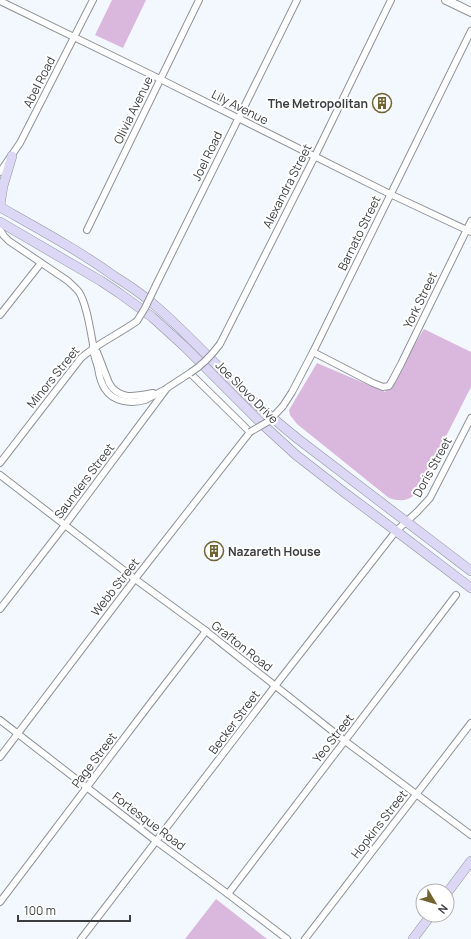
<svg xmlns="http://www.w3.org/2000/svg" width="471" height="939" viewBox="0 0 471 939" font-family="Manrope,sans-serif">
  <style>
    .green { fill: #dab8de }
    .lines { fill: none; stroke-linecap: round; stroke-linejoin: round }
    .minor-casing { stroke: #8f9399; stroke-width: 8 }
    .tertiary-casing { stroke: #8f9399; stroke-width: 10 }
    .secondary-casing { stroke: #8f9399; stroke-width: 10 }
    .minor { stroke: #fff; stroke-width: 6 }
    .tertiary { stroke: #fff; stroke-width: 8 }
    .secondary { stroke: #ddd7f6; stroke-width: 9 }
    .minor-bridge-casing { stroke: #8f9399; stroke-width: 8; stroke-linecap: butt }
    .minor-bridge { stroke: #fff; stroke-width: 6 }
    .labels { text-anchor: middle; dominant-baseline: central; stroke-width: 4; stroke-linejoin: round; paint-order: stroke }
    .street-label { font-size: 12px; fill: #3b3d40; stroke: #fff }
    .poi-label { font-size: 12px; font-weight: bold; fill: #3b3d40; stroke: #fff; text-anchor: end }
  </style>
  <rect width="100%" height="100%" fill="#f3f8ff"/>
  <!-- green -->
  <g class="green">
    <polygon points="112,0 146,0 123,48 95,35"/>
    <path d="M424,329L471,352V387L422,484C419,487 417,492 414,495C407,502 398,501 389,498L297,424L290,415L289,410L317,363L385,392Z"/>
    <polygon points="216,899 267,939 185,939"/>
  </g>
  <g class="lines">
    <!-- minor casing -->
    <g class="minor-casing">
      <g id="minor">
        <polyline points="0,1 160,79 390,194 471,232"/>
        <polyline points="0,172 20,143 93,0"/>
        <path d="M0,230L4,236L9,241L68,281C72,285 76,288 79,292C87,305 90,329 93,344C92,352 96,360 98,368C99,375 101,383 105,389C113,402 131,404 145,400C151,397 158,393 164,390"/>
        <polyline points="87,230 199,0"/>
        <polyline points="156,285 297,0"/>
        <polyline points="0,315 41,263"/>
        <polyline points="220,344 315,156 391,0"/>
        <path d="M97,352L109,383C119,401 136,396 153,393"/>
        <polyline points="313,352 373,383 383,387 389,386 392,381 401,364 471,221"/>
        <polyline points="283,406 292,392 313,352 471,31"/>
        <path d="M0,463L81,358C98,343 119,334 137,321"/>
        <polyline points="0,475 135,579 206,631 345,741 471,835"/>
        <polyline points="0,609 65,525 167,388 190,373 250,432 135,579 0,757"/>
        <polyline points="0,720 156,841 228,894 287,939"/>
        <polyline points="228,894 456,595"/>
        <polyline points="0,902 146,709 206,631"/>
        <polyline points="81,939 275,686 396,531 417,512 430,498 471,418"/>
        <polyline points="305,939 471,723"/>
      </g>
    </g>
    <!-- tertiary casing -->
    <g class="tertiary-casing">
      <polyline id="tertiary" points="446,0 471,12"/>
    </g>
    <!-- secondary casing -->
    <g class="secondary-casing">
      <g id="secondary">
        <polyline points="0,205 3,186 12,156"/>
        <path d="M0,207C39,229 78,250 114,276C127,284 140,293 151,302C187,332 217,367 251,399C266,413 282,426 298,439L471,571"/>
        <polyline points="0,222 101,281 119,293 152,317 185,347 260,422 296,455 345,493 396,531 471,588"/>
        <polyline points="447,893 471,861"/>
        <polyline points="413,939 431,915"/>
      </g>
    </g>
    <!-- minor -->
    <use href="#minor" class="minor"/>
    <!-- tertiary -->
    <use href="#tertiary" class="tertiary"/>
    <!-- secondary -->
    <use href="#secondary" class="secondary"/>
    <!-- minor-bridge casing -->
    <g class="minor-bridge-casing">
      <g id="minor-bridge">
        <polyline points="137,321 145,308 156,285"/>
        <path d="M190,373C203,365 211,356 220,344"/>
        <polyline points="250,432 269,421 283,406"/>
      </g>
    </g>
    <!-- minor-bridge -->
    <use href="#minor-bridge" class="minor-bridge"/>
  </g>
  <!-- icons -->
  <defs>
    <g id="building-ring" transform="scale(1)"><circle r="9.5" fill="#fff" stroke="#716330" stroke-width="1.5"/><path d="M-4-6H4V6H1V3H-1V6H-4ZM-2.5-4.3h1.7v1.8h-1.7ZM.8-4.3h1.7v1.8H.8ZM-2.5-1h1.7V.8h-1.7ZM.8-1h1.7V.8H.8Z" fill="#716330"/></g>
  </defs>
  <g fill-rule="evenodd">
    <use href="#building-ring" x="382" y="103"/>
    <use href="#building-ring" x="214" y="551"/>
  </g>
  <g class="labels">
    <!-- street labels -->
    <g class="street-label">
      <text transform="translate(39 82) rotate(-63)">Abel Road</text>
      <text transform="translate(240 107) rotate(27)">Lily Avenue</text>
      <text transform="translate(133 110) rotate(-64)">Olivia Avenue</text>
      <text transform="translate(207 156) rotate(-64)">Joel Road</text>
      <text transform="translate(287 186) rotate(-63)">Alexandra Street</text>
      <text transform="translate(359 233) rotate(-64)">Barnato Street</text>
      <text transform="translate(420 300) rotate(-64)">York Street</text>
      <text transform="translate(53 377) rotate(-51)">Minors Street</text>
      <text transform="translate(247 392) rotate(45)">Joe Slovo Drive</text>
      <text transform="translate(432 467) rotate(-61)">Doris Street</text>
      <text transform="translate(84 481) rotate(-53)">Saunders Street</text>
      <text transform="translate(115 587) rotate(-52)">Webb Street</text>
      <text transform="translate(242 646) rotate(38)">Grafton Road</text>
      <text transform="translate(234 722) rotate(-53)">Becker Street</text>
      <text transform="translate(333 738) rotate(-52)">Yeo Street</text>
      <text transform="translate(94 760) rotate(-53)">Page Street</text>
      <text transform="translate(149 821) rotate(37)">Fortesque Road</text>
      <text transform="translate(379 824) rotate(-52)">Hopkins Street</text>
    </g>
    <!-- poi labels -->
    <g class="poi-label">
      <text x="368" y="103">The Metropolitan</text>
      <text x="228" y="551" text-anchor="start">Nazareth House</text>
    </g>
  </g>
  <!-- north arrow -->
  <g transform="translate(435 903) rotate(128)"><circle r="19" fill="#ffffff" stroke="#b1b1b3"/>
  <path d="M0-3L7 15L0 10L-7 15Z" fill="#716330"/>
  <text y="-6" font-size="11" font-weight="bold" text-anchor="middle" fill="#3b3d40">N</text>
  </g>
  <!-- scale -->
  <path d="M18 915v6h112v-6" fill="none" stroke="#3b3d40" stroke-width="2"/>
  <text x="24" y="915" font-size="12" fill="#3b3d40" stroke="#ffffff" stroke-width="3" paint-order="stroke">100 m</text>
</svg>
